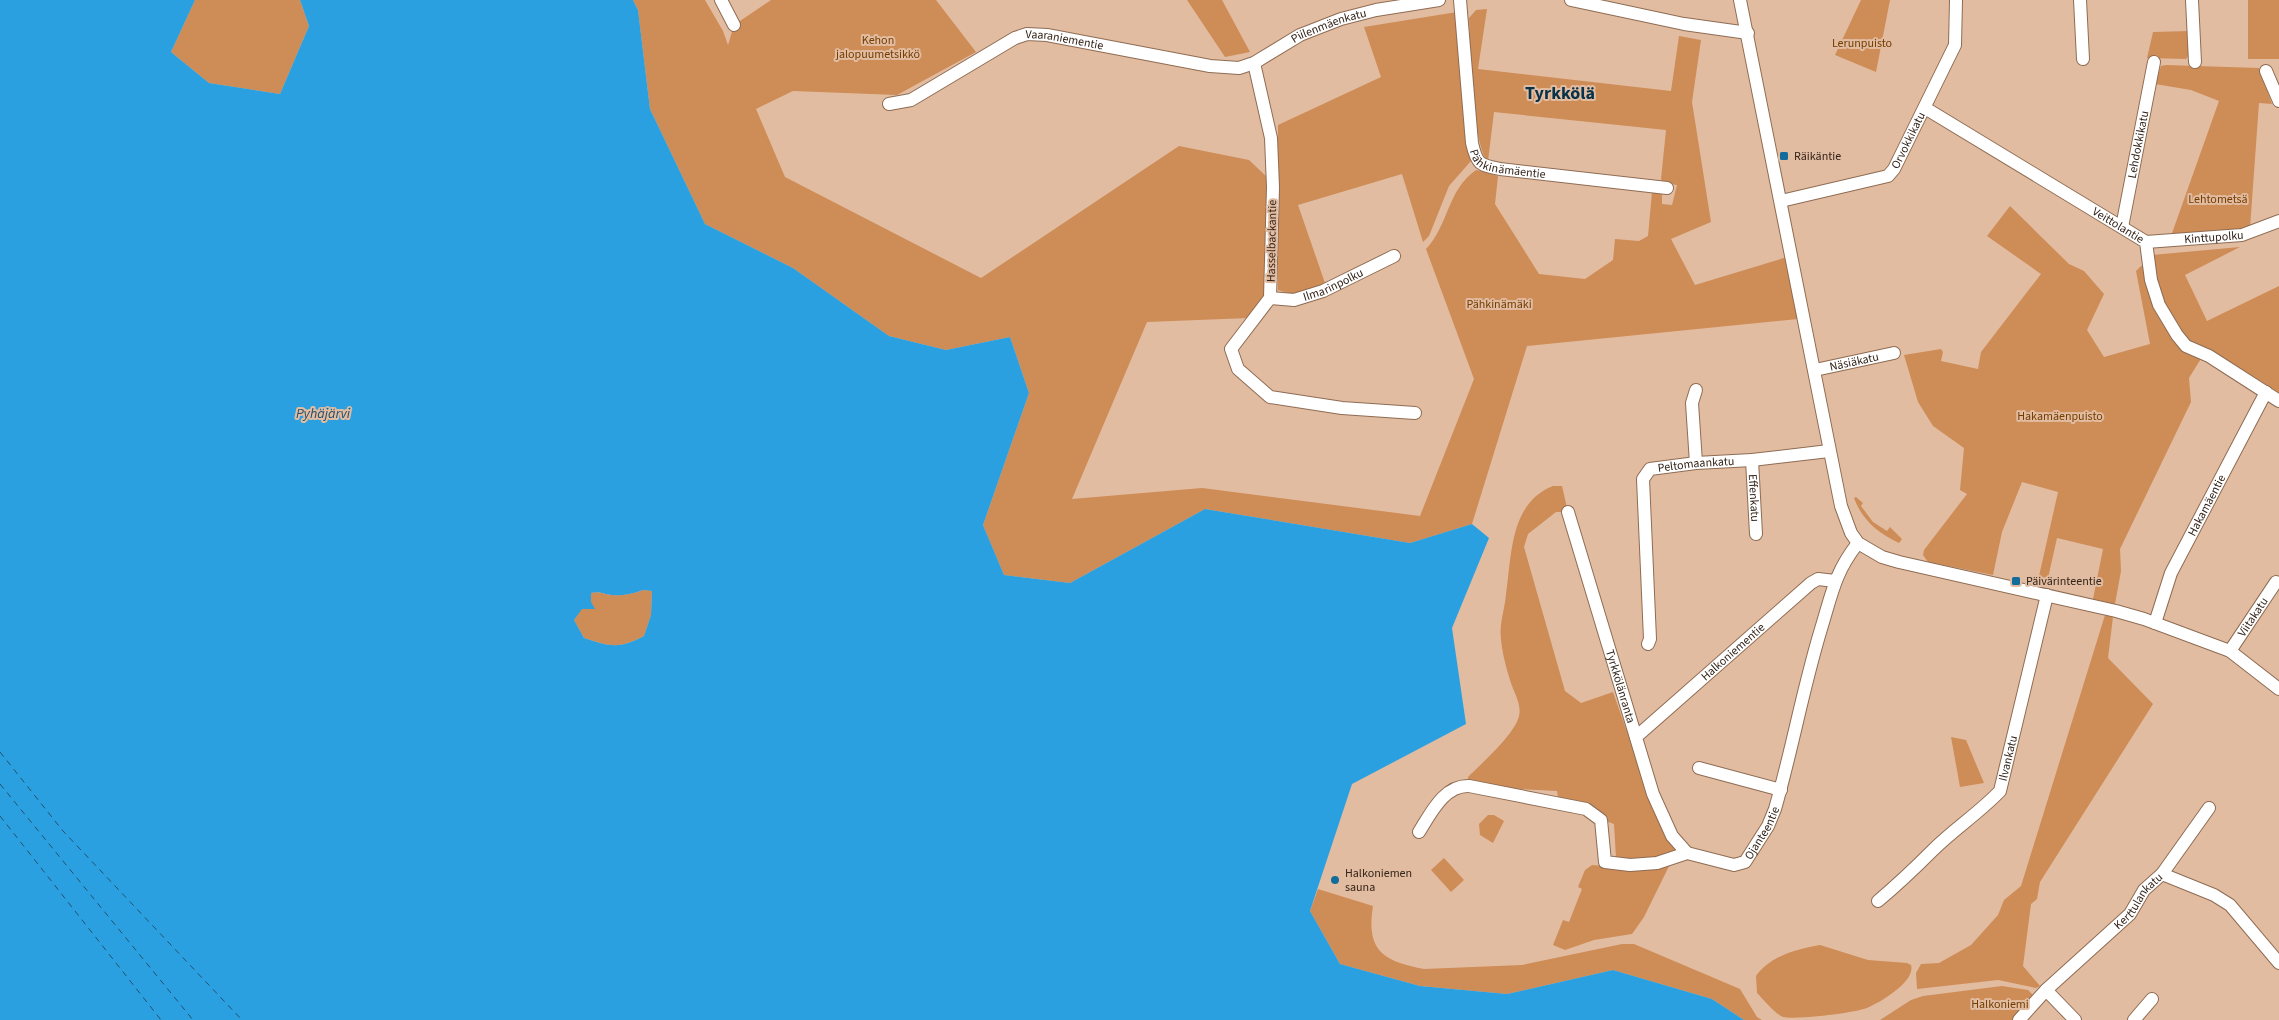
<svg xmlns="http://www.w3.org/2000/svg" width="2279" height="1020" viewBox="0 0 2279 1020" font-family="'Source Sans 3',sans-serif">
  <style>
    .green { fill: #ce8c57 }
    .water { fill: #2ba0e0; fill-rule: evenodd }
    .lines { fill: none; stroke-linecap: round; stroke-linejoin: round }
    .ferry { stroke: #24506c; stroke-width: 1; stroke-dasharray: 6 5; stroke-linecap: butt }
    .minor-casing { stroke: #8e6c53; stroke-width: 14 }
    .minor { stroke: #fff; stroke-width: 12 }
    .poi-dot { fill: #126d9c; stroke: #e2bca1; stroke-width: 2 }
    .labels { text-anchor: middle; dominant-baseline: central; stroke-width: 4; stroke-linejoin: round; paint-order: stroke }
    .street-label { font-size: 12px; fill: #33241a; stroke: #e2bca1 }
    .park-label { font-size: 12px; fill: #733c00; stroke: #e2bca1 }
    .poi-label { font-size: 12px; fill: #33241a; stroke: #e2bca1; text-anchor: start }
    .water-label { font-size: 14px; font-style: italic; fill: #24506c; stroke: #e2bca1 }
    .district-label { font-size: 18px; font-weight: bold; fill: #083249; stroke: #e2bca1 }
  </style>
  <rect width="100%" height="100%" fill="#e2bca1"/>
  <!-- green -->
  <g class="green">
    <polygon points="195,0 300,0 309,26 280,94 209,83 171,52"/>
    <path d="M633,0H705L723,31L728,45L734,25L771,0H936L976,52L897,95L793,91L756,109L785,177L981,278L1179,146L1249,160L1268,178L1264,295L1249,318L1147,322L1072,499L1202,488L1420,516L1474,379L1426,249C1449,225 1447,190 1476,170L1498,176L1495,204L1539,274L1585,279L1613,260L1615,239L1639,241L1648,236L1652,192L1662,193V204L1672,205L1677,185L1663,183L1661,179L1666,130L1494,112L1488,161C1473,150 1470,41 1469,18L1476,10L1487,9L1478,69L1671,91L1679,36L1701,40L1692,102L1711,222L1671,239L1695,285L1787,257L1798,319L1527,346L1472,524L1410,543L1205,509L1070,583L1004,575L983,525L1029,393L1010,337L946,350L889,336L793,268L705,224L650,109L638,10Z"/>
    <polygon points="1187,0 1222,0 1250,52 1225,57"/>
    <polygon points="1861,0 1890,0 1876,72 1835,55"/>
    <rect x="2248" y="0" width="31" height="59"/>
    <polygon points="1457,12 1471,161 1449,186 1429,236 1423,242 1402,174 1298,205 1325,283 1298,296 1278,290 1278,125 1381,77 1364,27"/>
    <polygon points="2189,31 2190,53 2186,59 2147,58 2153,32"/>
    <polygon points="2166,65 2259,68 2272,104 2259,103 2250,228 2171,236 2219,101 2191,90 2155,84 2161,66"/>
    <polygon points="2010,206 2069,264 2084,271 2104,294 2087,330 2104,357 2150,344 2136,271 2141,266 2145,267 2156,306 2202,357 2189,378 2191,402 2120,549 2121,571 2115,604 2093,599 2103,549 2057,538 2046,587 2037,585 2058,492 2022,482 2002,532 1993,575 1928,562 1923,555 1924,550 1967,494 1960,490 1964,448 1933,426 1918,402 1904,355 1941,349 1943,352 1941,361 1978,369 1981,352 2041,274 1987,236"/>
    <polygon points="2240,247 2185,275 2207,321 2279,286 2279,397 2188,344 2162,304 2152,255"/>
    <path d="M1553,486H1562L1568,512H1556L1528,534L1524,547L1565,691L1581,703L1613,692L1638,763L1678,849L1675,854L1626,862L1616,858L1614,824L1559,804L1557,791L1469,786L1468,777C1482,763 1515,734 1519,716C1522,704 1513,691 1510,680C1506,667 1502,652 1501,639C1499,623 1505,609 1506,594C1512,553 1510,503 1553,486Z"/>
    <path d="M1856,497L1863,503L1861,506L1873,522L1887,531L1890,527L1902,539L1899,543C1878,533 1862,520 1854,498Z"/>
    <path d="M643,590L652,591L651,615L644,636C618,649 612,647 584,638L574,620L581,609L591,602V593C599,591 603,594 611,595C622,596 633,594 643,590Z"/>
    <polygon points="2105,615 2113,617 2108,658 2153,704 2040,882 2037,899 2031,904 2023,966 2040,986 2036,988 1998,980 1917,989 1916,973 1921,964 1939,963 1971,945 1998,915 2004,900 2021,886"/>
    <polygon points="1951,737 1966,740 1984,783 1960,787"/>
    <polygon points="1488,815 1494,815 1504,821 1493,843 1480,835 1479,824"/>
    <polygon points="1444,858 1464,880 1451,892 1431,870"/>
    <polygon points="1671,862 1644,917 1632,934 1594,940 1565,950 1553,945 1563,920 1569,922 1582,889 1578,887 1585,870 1592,865 1629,868"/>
    <path d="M1318,889L1373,906C1366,950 1382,961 1424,969L1522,965L1622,944H1634L1740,989L1757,1017L1762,1020H1744L1712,999L1613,970L1507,994L1420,986L1340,964L1310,911Z"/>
    <path d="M1820,945L1868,960L1907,963L1911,965C1916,981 1881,1002 1867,1008C1854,1013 1796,1020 1783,1017C1774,1013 1764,1000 1757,993L1756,976C1770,956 1797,949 1820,945Z"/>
    <polygon points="2002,986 2028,990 2033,995 2014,1020 1880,1020 1911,1000 1923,996"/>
  </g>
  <!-- water -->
  <path class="water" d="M0,0H195L171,52L209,83L280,94L309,26L300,0H633L638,10L650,109L705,224L793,268L889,336L946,350L1010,337L1029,393L983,525L1004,575L1070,583L1205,509L1410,543L1472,524L1489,538L1452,628L1466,724L1352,784L1310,911L1340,964L1420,986L1507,994L1613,970L1712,999L1744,1020H0ZM643,590L652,591L651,615L644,636C619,649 611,647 584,638L574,620L582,609H595L591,602V593C600,591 603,594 611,595C622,596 633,594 643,590Z"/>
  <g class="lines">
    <!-- ferry -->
    <g class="ferry">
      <polyline points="0,752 63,831 242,1020"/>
      <polyline points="0,784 193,1020"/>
      <polyline points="0,816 161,1020"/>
    </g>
    <!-- minor casing -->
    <g class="minor-casing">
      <g id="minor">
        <polyline points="721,0 734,25"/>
        <path id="s1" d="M1460,0L1472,143C1477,165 1480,165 1500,169L1667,188"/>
        <polyline points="1571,0 1684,24 1748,33"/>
        <polyline points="1740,0 1841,506 1851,533 1858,543 1882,557 1899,562 2116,611 2144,619 2230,651 2279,689"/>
        <polyline points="2080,0 2083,59"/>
        <polyline points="2192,0 2195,62"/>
        <polyline points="1254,63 1271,138 1273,187 1270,298 1231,349 1238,369 1270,397 1342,408 1415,413"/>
        <polyline points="2266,71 2279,101"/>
        <path id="s2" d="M889,104L911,100L1015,38L1027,34L1047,35L1210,66L1239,68L1254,63L1300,35L1341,19L1376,10L1439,0"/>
        <path id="s3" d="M1925,108L2146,242L2151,280L2159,305L2177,335L2186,346L2209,356L2279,401"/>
        <path id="s4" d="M1781,201L1888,176L1894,169L1955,45L1956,0"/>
        <path id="s5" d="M2122,227L2154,62"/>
        <path id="s6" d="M2146,242L2242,235L2279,221"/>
        <path id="s7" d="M1270,298L1294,300L1323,291L1394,256"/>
        <path id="s8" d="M1815,370L1894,353"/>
        <polyline points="1696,390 1692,403 1696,463"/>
        <path id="s9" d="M1752,460L1756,534"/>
        <path id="s10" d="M1568,512L1653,794L1672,836L1687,853"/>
        <path id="s11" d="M2155,623L2171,573L2266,392"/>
        <path id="s12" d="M1648,644L1650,639L1643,479L1650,469L1696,463L1752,460L1829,451"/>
        <path id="s13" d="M2230,651L2276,582"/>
        <path id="s14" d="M1636,737L1811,583L1818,579L1835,581"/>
        <polyline points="1699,768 1781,790"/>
        <path id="s15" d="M1419,832C1431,813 1444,785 1469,786L1586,809L1601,820L1605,862L1630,865L1657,863L1687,853L1734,865L1745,862L1768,826L1775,809C1792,750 1803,688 1821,629C1832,593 1835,572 1858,543"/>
        <polyline points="2162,874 2214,895 2230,905 2279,963"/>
        <path id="s16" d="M1878,901C1897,885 1915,868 1933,850C1954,829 1979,813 2000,791L2047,595"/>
        <polyline points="2046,990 2075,1020"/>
        <path id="s17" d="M2019,1020L2046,990L2130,914L2144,890L2162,874L2209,808"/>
        <polyline points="2134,1020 2152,999"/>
      </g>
    </g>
    <!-- minor -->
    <use href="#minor" class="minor"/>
  </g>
  <!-- markers -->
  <g class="poi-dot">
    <rect x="1779" y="151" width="10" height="10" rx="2.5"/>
    <rect x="2011" y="576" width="10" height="10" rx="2.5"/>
    <circle cx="1335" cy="880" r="5"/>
  </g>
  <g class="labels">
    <!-- street labels -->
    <g class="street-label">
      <text stroke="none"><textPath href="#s2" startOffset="471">Piilenmäenkatu</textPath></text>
      <text stroke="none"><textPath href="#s2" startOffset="194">Vaaraniementie</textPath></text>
      <text stroke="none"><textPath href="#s4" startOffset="151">Orvokkikatu</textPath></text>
      <text stroke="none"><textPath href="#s5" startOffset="84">Lehdokkikatu</textPath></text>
      <text stroke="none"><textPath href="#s1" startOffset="191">Pähkinämäentie</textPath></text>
      <text stroke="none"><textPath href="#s3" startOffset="226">Veittolantie</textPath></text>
      <text stroke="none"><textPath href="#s6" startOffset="68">Kinttupolku</textPath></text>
      <text transform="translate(1272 241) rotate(-89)">Hasselbackantie</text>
      <text stroke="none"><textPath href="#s7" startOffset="66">Ilmarinpolku</textPath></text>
      <text stroke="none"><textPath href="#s8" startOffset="40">Näsiäkatu</textPath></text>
      <text stroke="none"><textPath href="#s12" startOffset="224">Peltomaankatu</textPath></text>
      <text stroke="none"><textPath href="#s9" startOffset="38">Effenkatu</textPath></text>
      <text stroke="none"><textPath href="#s11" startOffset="129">Hakamäentie</textPath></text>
      <text stroke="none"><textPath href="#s13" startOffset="41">Viitakatu</textPath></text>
      <text stroke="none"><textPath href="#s14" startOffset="129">Halkoniementie</textPath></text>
      <text stroke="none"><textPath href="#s10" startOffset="182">Tyrkkölänranta</textPath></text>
      <text stroke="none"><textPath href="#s16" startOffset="198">Ilvankatu</textPath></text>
      <text stroke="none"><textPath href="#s15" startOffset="429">Ojanteentie</textPath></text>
      <text stroke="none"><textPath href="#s17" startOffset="169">Kerttulankatu</textPath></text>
    </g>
    <!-- park labels -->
    <g class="park-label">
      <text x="878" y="40">Kehon<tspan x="878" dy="14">jalopuumetsikkö</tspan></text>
      <text x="1862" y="43">Lerunpuisto</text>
      <text x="2218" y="199">Lehtometsä</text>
      <text x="1499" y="304">Pähkinämäki</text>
      <text x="2060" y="416">Hakamäenpuisto</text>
      <text x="2000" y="1004">Halkoniemi</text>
    </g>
    <!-- poi labels -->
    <g class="poi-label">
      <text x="1794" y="156">Räikäntie</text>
      <text x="2026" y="581">Päivärinteentie</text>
      <text x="1345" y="873">Halkoniemen<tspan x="1345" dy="14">sauna</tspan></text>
    </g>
    <!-- water labels -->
    <g class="water-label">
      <text x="323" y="414">Pyhäjärvi</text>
    </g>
    <!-- district labels -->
    <g class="district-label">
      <text x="1560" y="93">Tyrkkölä</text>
    </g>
  </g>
</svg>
